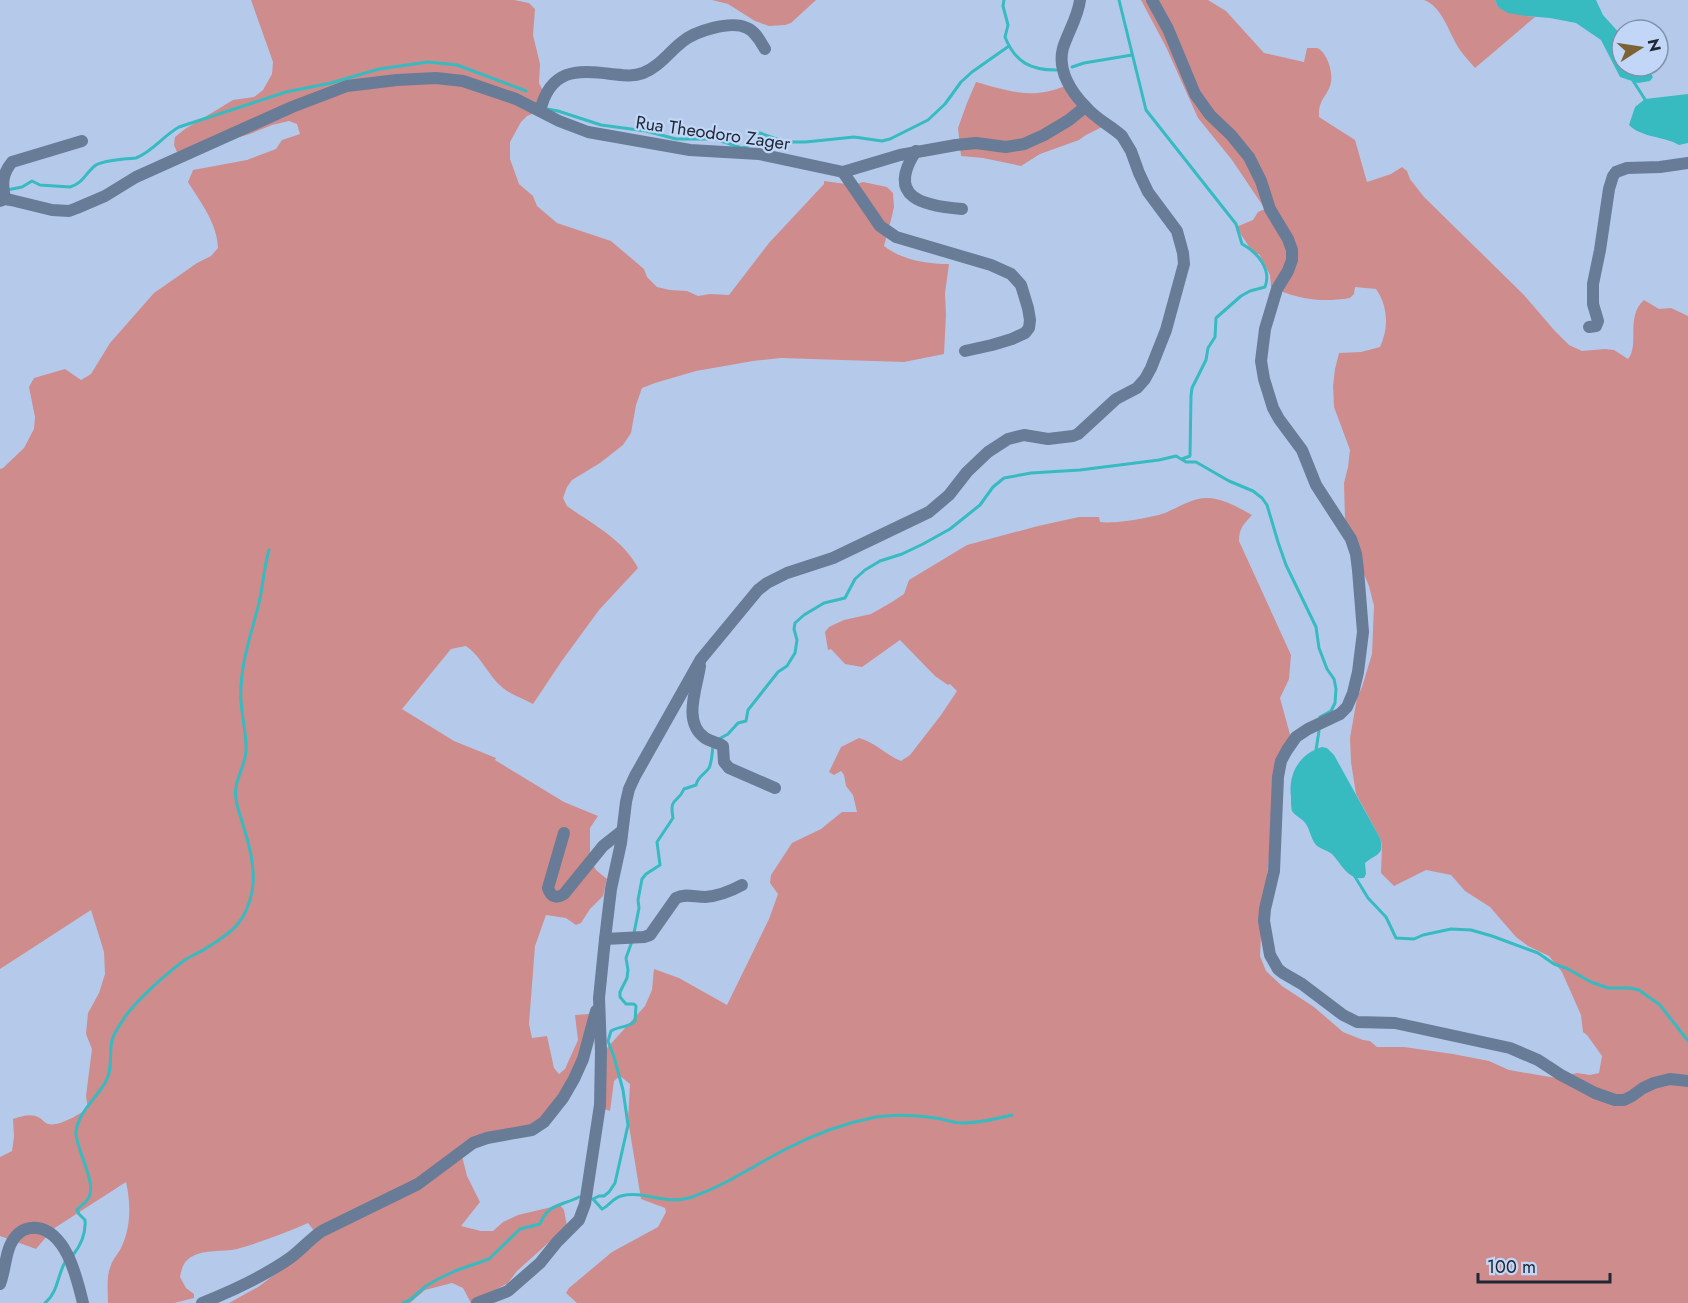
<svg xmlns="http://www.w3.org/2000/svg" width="1688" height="1303" viewBox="0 0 1688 1303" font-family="Jost,sans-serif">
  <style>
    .green { fill: #cf8c8c }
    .water { fill: #37bac0 }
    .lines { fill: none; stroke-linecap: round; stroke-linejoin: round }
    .stream { stroke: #37bac0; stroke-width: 3 }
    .minor { stroke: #687b97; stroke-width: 12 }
    .labels { text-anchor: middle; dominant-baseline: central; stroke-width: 4.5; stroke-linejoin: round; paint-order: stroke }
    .street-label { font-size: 18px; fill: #202834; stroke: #c2d7f8 }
  </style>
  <rect width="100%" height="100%" fill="#b5caeb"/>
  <!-- green -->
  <g class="green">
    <path d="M251,0H514L529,3L535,9L533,35L540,64L539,83L543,91L537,112L527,116L521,122L510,142V159L519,184L533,196L537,206L557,223L611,241L644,269L647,277L657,287L670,290L687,291L698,296L710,294L729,295L769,243L824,184V181L853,185L863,182L887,187L893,193L894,207L892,216L884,246C902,260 926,264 949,264L945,293L946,315L944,354L904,362L781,358L753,361L696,371L655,383L642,388L636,405L631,433L623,445L600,463L572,480L567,487L563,498L567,506C592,524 624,540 638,568L599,610L561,662L533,704C524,699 512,695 503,688C488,676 482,657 466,646L451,649L402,709L454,741L496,758L495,760L564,802L598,816L590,828V859L596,870L607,879L603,896L590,909L581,923L576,925L566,918L546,915L535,946L529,1024L532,1038L547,1036L554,1068L559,1074L565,1069L578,1040L575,1015L589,1014L594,1029L552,1117L492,1142L473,1148L462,1156L467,1176L480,1202L461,1226L481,1231H493L503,1222L518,1215L560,1205L564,1210L567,1226L517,1271L508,1283L471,1303L463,1288L452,1283L425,1290L410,1303H229L258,1287L285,1267L315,1232L308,1223C285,1233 262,1242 237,1249C223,1252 204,1249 191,1257C183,1262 182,1268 180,1277L186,1288L194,1294V1298L174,1303H108C108,1291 106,1276 111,1265C113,1259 118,1254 121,1248C131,1228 131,1204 126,1182L53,1229L36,1249L0,1236V1157L12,1151L14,1137L13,1119C23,1116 31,1113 40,1118C43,1120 45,1123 48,1124C59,1127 79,1114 88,1109L86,1096L92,1049L86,1034L88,1013L99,993L105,974L104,952L91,910L0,969V469L3,468L24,448L34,429L35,417L29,387L34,378L65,369L81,380L91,374L110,343L154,293L197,263L211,256L218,248C217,223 201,203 188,182L193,170L247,160L276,149L282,140L300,134L297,124L289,121L272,125L250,134L208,146L177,152L174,145L175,137L185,129L233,100L254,97L263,90L272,74L273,62Z"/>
    <polygon points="712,0 816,0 791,23 785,25 769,26 755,21 728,4"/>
    <path d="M1141,0H1208L1226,11L1264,53L1304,62L1307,48C1310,48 1315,48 1317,48C1327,52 1333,72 1331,82C1328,97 1318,98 1319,117L1355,140L1367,182L1391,174L1402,167L1407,171L1410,179L1424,197L1524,295L1554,330L1569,345L1582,351L1605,349L1614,350L1628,359C1640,345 1625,317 1644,300L1659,309L1671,308L1688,316V1303H577L566,1293L569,1288L612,1252L658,1227L666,1212L665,1208L641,1199L628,1120L630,1084L620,1076L614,1081L610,1111L595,1106L607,1048L645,1006L652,990L654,969L679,978L727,1005L769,919L778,894L770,883L771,875L792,843L821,829L842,812H857L853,795L846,786L844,775L841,771L834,775L829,772L841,747L859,738C875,742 886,755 901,761L910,755L941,715L957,691L950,684L948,685L935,676L900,640L862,667L845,664L831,649L828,650L825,632L829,627L844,620L871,614L892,602L904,594L909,580L967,545L1038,526L1079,517H1099L1100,522C1116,524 1150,518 1165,513C1179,507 1194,497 1209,498C1225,499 1239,508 1252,515C1244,524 1239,528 1239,541L1291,655L1289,679L1280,698L1294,749L1277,777L1261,936L1260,956L1266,971L1282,986L1314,1007L1343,1032L1363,1040L1370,1041L1377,1047H1404L1453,1054L1489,1061L1509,1070L1556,1078L1577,1073L1590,1075L1599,1073L1602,1056L1587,1035L1583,1032L1581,1015L1562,972L1549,956L1528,946L1516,937L1490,907L1465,891L1451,875L1426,870L1394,886L1381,873L1382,845L1380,838L1356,794L1351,762L1350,738L1357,698L1362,687L1372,654L1374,606L1369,586L1357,558L1345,519L1344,483L1348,467L1350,450L1334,407L1333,386L1335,369L1339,353L1361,352L1380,347C1389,328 1388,306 1376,289L1355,287L1354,294L1350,298C1320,303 1298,299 1271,287L1270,275L1259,254H1254L1236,227L1253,220L1258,212L1265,209L1232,160L1198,118L1166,47Z"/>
    <path d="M1424,0H1495L1498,7L1526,16L1535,17L1475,68C1470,62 1464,56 1460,50C1449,34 1443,7 1424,0Z"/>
    <path d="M976,82C1009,91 1032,100 1065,86L1104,126L1086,135L1079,140L1040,154L1021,166L983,158L961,156L958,128L967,103Z"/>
  </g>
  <!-- water -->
  <g class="water">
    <polygon points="1495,0 1596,0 1603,15 1622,36 1622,66 1646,66 1653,77 1650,81 1638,83 1620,77 1601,40 1576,23 1550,18 1526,16 1508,13 1498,7"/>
    <path d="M1688,94V143L1679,145C1664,136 1642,138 1629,125L1635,107L1645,99Z"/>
    <path d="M1322,747L1327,748L1334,755L1380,838C1385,856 1376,853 1365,863L1366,874L1364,878C1347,880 1341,863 1332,854C1327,850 1320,849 1316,845C1311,839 1310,830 1306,824C1303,819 1295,816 1292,811C1291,808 1291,801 1291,797C1288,774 1299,754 1322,747Z"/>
  </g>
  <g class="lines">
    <!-- stream -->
    <g class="stream">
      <path d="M1004,0L1003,6L1008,25L1005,37C1015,62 1030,70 1056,70"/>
      <path d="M1119,0L1146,110L1236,224L1242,244C1257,252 1272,269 1265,287L1250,291L1241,296L1216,318L1215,337L1208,348L1206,360L1192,388L1191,396L1190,456L1182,459"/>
      <polyline points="1072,67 1084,63 1132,55"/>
      <polyline points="1632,79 1646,101"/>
      <polyline points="547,109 558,111 601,125 646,131 676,139 715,139 742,148 748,146 750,137 752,135 760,133 785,142 806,142 854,137 882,141 890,139 928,120 945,104 961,82 972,72 1009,46"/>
      <path d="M7,190L22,187L32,181L40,185L70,187C84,183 85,173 96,165C104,160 126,159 136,158C153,151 163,136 179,127L286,92L331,83L379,69L428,62L457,65L526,91"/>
      <polyline points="719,739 728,734 738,723 746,721 748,710 778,672 787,666 795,653 797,640 794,629 795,623 804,615 824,603 845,598 855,579 865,570 880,561 902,554 923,544 950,529 980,505 993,487 1004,478 1031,473 1080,470 1159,460 1176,456 1186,462 1196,462 1229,481 1253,491 1262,498 1267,505 1278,542 1286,565 1316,627 1319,648 1327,669 1334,679 1336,689 1335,703 1331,711 1320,717"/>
      <polyline points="1316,750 1319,731"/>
      <polyline points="1354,875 1368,898 1386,917 1396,938 1414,939 1423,935 1451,929 1471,930 1492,936 1538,953 1554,964 1568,969 1591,982 1608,988 1630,988 1639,990 1660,1005 1688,1041"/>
      <path d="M634,933L639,908L638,900L642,879L646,874L660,865L657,842L673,818C669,796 678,804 684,789L696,785C698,776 704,775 709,768C712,762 712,753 713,746"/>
      <path d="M593,1199L602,1209C609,1206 613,1198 621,1196C646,1190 665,1206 692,1197C726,1185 755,1165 786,1149C813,1135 845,1123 876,1117C895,1114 916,1115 935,1118C944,1119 953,1123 962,1123C978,1123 996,1119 1012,1115"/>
      <path d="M593,1199L599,1196H604L609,1192L615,1183L628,1125L623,1090L614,1057L608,1041L611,1031C618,1026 629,1028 635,1021L636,1006L634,1004H626L620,997V992L627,978L628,970L626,958L631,944"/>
      <path d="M73,1255C81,1245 86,1233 85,1220L79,1214L77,1210C81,1205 87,1202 89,1197C97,1182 74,1145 76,1131C79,1111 97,1098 106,1081C113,1069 109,1053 112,1040C114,1033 119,1026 123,1020C133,1003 168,972 185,960C192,955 201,952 208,947C233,932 246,921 252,892C256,870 250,847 243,825C241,817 237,808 236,799C233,781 245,768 246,751C247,730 239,709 241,688C242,659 252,631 259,603C263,586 264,567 269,550"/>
      <path d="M45,1303C58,1292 57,1277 65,1262"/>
      <path d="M403,1303L410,1300L426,1286L438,1279L455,1271L489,1259L520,1229L540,1224C548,1203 562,1206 579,1197"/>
    </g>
    <!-- minor -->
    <g class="minor">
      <polyline points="1152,0 1168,29 1195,94 1210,115 1231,135 1249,157 1261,181 1270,209 1288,239 1292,250 1292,260 1288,271 1277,289 1265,329 1261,361 1264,379 1273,408 1279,419 1302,450 1316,485 1351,539 1356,554 1358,570 1363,632 1358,672 1353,693 1347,707 1340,714 1308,729 1296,737 1287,750 1281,761 1278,777 1274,871 1265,909 1264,921 1270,955 1278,969 1283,973 1302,984 1343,1015 1357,1022 1395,1023 1510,1048 1538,1060 1561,1075 1595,1093 1615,1100 1624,1100 1632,1096 1643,1088 1654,1083 1670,1079 1688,1081"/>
      <path d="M540,111C550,70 575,69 611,74C622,75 632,77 643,73C659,67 669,52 682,42C695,31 731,20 747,28C756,32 760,41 765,49"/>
      <path d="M916,151C885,198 924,206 962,209"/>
      <polyline points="843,172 880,226 896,237 991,265 1011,274 1021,285 1028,308 1030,320 1029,328 1025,333 1012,339 992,345 965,351"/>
      <path d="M5,199C2,184 2,174 12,162L82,141"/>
      <polyline points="0,201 5,199 11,200 52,210 69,211 77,208 105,196 136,177 292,107 347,86 397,80 436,78 463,81 516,99 559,121 588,132 690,150 759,154 843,172 900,155 956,145 976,143 1006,147 1024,144 1044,135 1069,120 1085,107"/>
      <polyline points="1589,327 1596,326 1598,321 1593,304 1593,284 1600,250 1609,189 1613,176 1616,172 1627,168 1660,167 1688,163"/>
      <path d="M700,666C697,688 682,722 705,738C711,742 717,742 723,746L724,762L729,768L775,788"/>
      <path d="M564,833L548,888C551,897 556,899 564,894L603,846L622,831"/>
      <path d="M605,939L644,937L650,935L676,898C685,893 695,897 705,897C718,896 731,891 742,885"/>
      <path d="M0,1284C6,1269 5,1248 16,1236C21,1230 29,1227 37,1228C67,1232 77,1279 83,1303"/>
      <path d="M202,1303C232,1291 263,1277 290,1258C301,1250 310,1239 322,1231L418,1184L473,1143L487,1138L532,1130L544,1122L563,1098L574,1079L583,1059L596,1011"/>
      <path d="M477,1303L508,1291L540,1263L557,1242L579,1220L585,1204L600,1105L601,1051L599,998L605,939L611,889L621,843L626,802L629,789L635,776L701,659L758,590L767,583L787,573L833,558L929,512L949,495L967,472L988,452L1008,439L1024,435L1048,439L1073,436L1078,434L1116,399L1137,388L1145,379L1151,368L1166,330L1184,264L1183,253L1177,231L1148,192L1139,173L1131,151L1122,136C1111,126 1096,119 1086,107C1071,92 1057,70 1063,48C1068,32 1078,17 1080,0"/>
    </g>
  </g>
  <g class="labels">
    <!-- street labels -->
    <g class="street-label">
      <text transform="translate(713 133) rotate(8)">Rua Theodoro Zager</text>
    </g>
  </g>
  <!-- north arrow -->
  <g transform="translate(1640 48) rotate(78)"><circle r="28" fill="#c2d7f8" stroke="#8191aa" stroke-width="1.5"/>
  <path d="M0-4.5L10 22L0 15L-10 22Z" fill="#7d6234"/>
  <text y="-9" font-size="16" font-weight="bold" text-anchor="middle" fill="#202834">N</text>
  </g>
  <!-- scale -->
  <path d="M1478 1273v9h132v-9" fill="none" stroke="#202834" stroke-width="3"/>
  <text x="1487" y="1273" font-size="18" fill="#202834" stroke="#c2d7f8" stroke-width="4.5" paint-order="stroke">100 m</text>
</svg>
